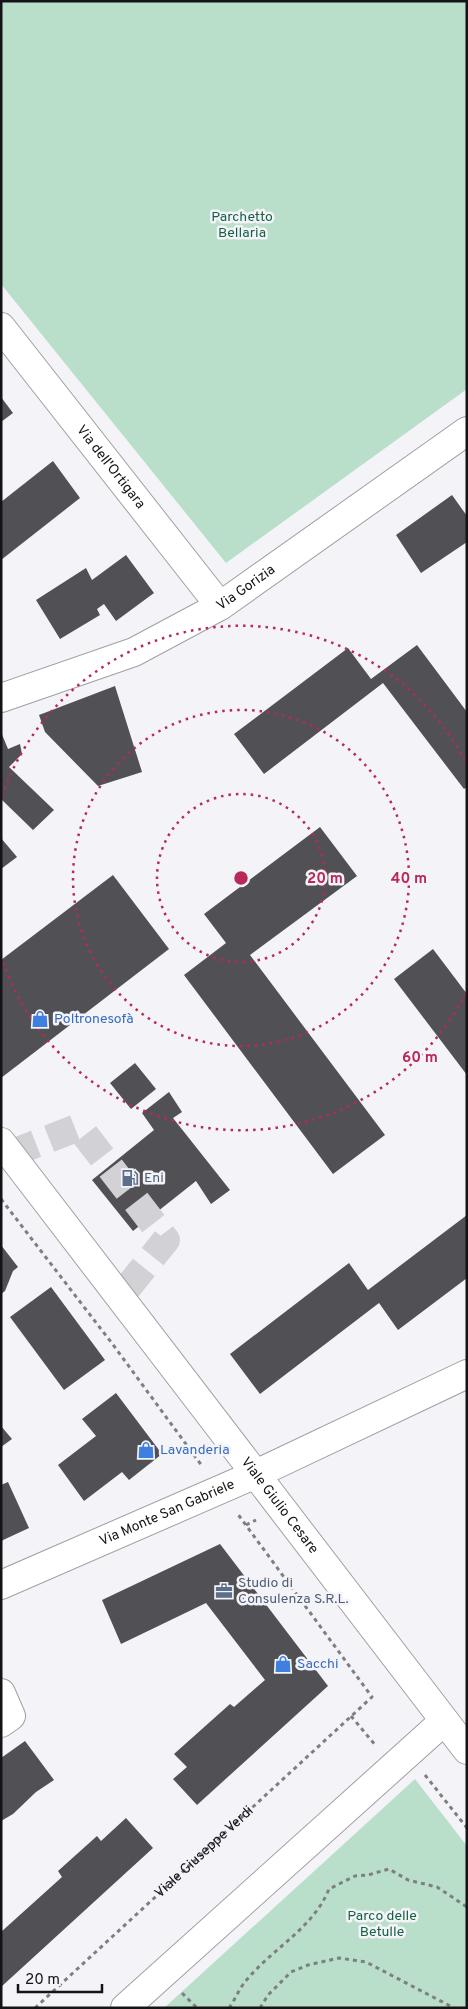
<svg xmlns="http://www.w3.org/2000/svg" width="468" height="2009" viewBox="0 0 468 2009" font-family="Overpass,sans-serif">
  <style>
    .green { fill: #b9dfca }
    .building { fill: #515155 }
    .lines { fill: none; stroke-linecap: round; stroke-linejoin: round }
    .minor-tunnel { stroke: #d2d1d6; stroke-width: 28; stroke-dasharray: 28 14; stroke-linecap: butt }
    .minor-casing { stroke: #a0a0a4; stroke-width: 30 }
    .major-casing { stroke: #a0a0a4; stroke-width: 30 }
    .path { stroke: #7f7f82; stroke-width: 3; stroke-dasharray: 4 4; stroke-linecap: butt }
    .minor { stroke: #fff; stroke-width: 28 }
    .major { stroke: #fff; stroke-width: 28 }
    .ring { fill: none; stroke: #b82958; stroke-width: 2.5; stroke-dasharray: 2.5 5 }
    .labels { text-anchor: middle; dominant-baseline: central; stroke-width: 5; stroke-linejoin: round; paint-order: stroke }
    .park-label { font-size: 14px; fill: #146143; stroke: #f3f3f8 }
    .street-label { font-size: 14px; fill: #141315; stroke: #f3f3f8 }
    .shop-label { font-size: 14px; fill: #366cbe; stroke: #f3f3f8; text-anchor: start }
    .service-label { font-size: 14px; fill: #4e5e75; stroke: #f3f3f8; text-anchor: start }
    .centre { fill: #b82958; stroke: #f3f3f8; stroke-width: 2.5 }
    .ring-label { font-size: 15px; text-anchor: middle; font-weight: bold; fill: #b82958; stroke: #f3f3f8; stroke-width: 5; stroke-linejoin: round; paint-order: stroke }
  </style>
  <rect width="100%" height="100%" fill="#f3f3f8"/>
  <!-- green -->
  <g class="green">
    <polygon points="1,1 467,1 467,389 226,563 1,284"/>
    <polygon points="415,1779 467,1846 467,2008 164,2008"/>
  </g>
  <!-- building -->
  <g class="building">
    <polygon points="1,397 13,413 1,422"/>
    <polygon points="53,461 80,498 1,560 1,502"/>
    <polygon points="452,495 467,516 467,542 421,573 396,535"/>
    <polygon points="126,555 154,593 116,621 104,604 97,609 100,615 60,639 36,600 86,568 92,580"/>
    <polygon points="417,645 467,712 467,787 464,789 383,683 264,774 234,734 348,648 371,679"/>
    <polygon points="115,686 142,772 98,786 45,732 39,715"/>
    <polygon points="1,732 8,749 20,744 22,754 9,767 54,810 33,830 1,799"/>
    <polygon points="320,827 357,876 250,955 385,1135 333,1174 184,975 226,943 204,914"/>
    <polygon points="1,838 17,857 1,869"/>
    <polygon points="113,875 169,949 1,1078 1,960"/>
    <polygon points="433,949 467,994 467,1075 394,979"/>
    <polygon points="135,1063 156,1089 131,1109 110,1083"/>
    <polygon points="169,1092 182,1112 173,1118 230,1190 211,1204 196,1181 133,1231 92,1180 154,1130 142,1113"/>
    <polygon points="467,1215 467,1278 398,1330 379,1303 260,1394 230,1354 349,1263 368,1290"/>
    <polygon points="1,1245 18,1267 13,1271 5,1291 1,1294"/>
    <polygon points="51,1287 105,1360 64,1390 10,1317"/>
    <polygon points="116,1393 162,1454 129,1480 122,1472 84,1501 58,1465 96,1436 82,1419"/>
    <polygon points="1,1426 12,1439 1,1447"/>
    <polygon points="8,1482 29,1528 1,1541 1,1485"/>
    <polygon points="220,1544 328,1686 197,1805 173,1779 187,1767 174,1754 230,1704 234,1707 265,1680 206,1603 121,1644 102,1600"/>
    <polygon points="25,1741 54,1780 36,1792 13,1814 1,1821 1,1758"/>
    <polygon points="126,1818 153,1848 1,1987 1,1932 62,1877 58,1871 97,1836 101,1841"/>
  </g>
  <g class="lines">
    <!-- minor-tunnel -->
    <polyline class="minor-tunnel" points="10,1154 79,1127 166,1240 120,1297"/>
    <!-- minor casing -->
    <g class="minor-casing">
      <g id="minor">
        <path id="s2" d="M1,327L220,606"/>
        <path id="s3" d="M1,698L134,652L220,606L467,431"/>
        <path id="s4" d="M1,1585L256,1474L467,1374"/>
        <polyline points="1,1693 11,1716 1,1723"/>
        <polyline points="125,2008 444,1721"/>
      </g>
    </g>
    <!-- major casing -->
    <g class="major-casing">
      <g id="major">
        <path id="s5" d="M1,1142L467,1750"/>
      </g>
    </g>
    <!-- path -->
    <g class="path">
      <polyline points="1,1199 114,1346 202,1466"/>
      <polyline points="246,1525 256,1520"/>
      <polyline points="351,1716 376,1746"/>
      <polyline points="425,1775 467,1828"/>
      <polyline points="182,1993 197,2008"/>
      <path id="s1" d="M35,2008L372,1697L237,1513"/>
      <path d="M229,2008C235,2000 239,1989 245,1982C271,1949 313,1929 329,1889L355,1876L368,1875L389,1869L408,1880L437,1887L467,1907"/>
      <polyline points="260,2008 268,1995 291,1972 308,1965 339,1958 366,1962 454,2008"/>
    </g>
    <!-- minor -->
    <use href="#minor" class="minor"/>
    <!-- major -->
    <use href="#major" class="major"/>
  </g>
  <!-- distance rings -->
  <g class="ring">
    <circle cx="241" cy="878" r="84"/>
    <circle cx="241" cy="878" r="168"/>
    <path d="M466 993A253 253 0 0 1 2 960M2 796A253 253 0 0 1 466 763"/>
  </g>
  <!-- icons -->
  <defs>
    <g id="shop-bare" transform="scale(1.35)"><path d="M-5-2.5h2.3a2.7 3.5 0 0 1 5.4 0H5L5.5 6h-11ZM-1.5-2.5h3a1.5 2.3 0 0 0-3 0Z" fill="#3f7fe0" stroke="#f3f3f8" stroke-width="2.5" paint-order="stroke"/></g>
    <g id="fuel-bare" transform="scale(1.35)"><path d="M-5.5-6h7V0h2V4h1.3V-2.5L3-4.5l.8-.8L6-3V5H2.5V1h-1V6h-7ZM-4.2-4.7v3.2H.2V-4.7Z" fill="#5c6f8a" stroke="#f3f3f8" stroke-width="2.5" paint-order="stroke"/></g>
    <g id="office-bare" transform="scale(1.35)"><path d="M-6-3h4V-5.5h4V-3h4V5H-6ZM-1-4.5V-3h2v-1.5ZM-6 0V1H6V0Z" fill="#5c6f8a" stroke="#f3f3f8" stroke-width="2.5" paint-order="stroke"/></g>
  </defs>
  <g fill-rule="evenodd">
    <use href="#shop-bare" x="40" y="1019"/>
    <use href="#fuel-bare" x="130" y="1178"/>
    <use href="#shop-bare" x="146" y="1450"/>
    <use href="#office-bare" x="224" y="1591"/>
    <use href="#shop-bare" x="283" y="1664"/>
  </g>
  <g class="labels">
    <!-- park labels -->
    <g class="park-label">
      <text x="242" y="217">Parchetto<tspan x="242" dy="16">Bellaria</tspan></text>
      <text x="382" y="1916">Parco delle<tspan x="382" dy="16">Betulle</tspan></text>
    </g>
    <!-- street labels -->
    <g class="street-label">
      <text stroke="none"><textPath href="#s2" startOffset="178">Via dell'Ortigara</textPath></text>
      <text stroke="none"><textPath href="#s3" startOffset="270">Via Gorizia</textPath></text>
      <text stroke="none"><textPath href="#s5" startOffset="458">Viale Giulio Cesare</textPath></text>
      <text stroke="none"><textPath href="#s4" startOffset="181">Via Monte San Gabriele</textPath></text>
      <text stroke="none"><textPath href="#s1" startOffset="230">Viale Giuseppe Verdi</textPath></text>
    </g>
    <!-- shop labels -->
    <g class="shop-label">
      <text x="54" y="1019">Poltronesofà</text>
      <text x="160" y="1450">Lavanderia</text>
      <text x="297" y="1664">Sacchi</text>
    </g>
    <!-- service labels -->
    <g class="service-label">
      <text x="144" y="1178">Eni</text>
      <text x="238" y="1583">Studio di<tspan x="238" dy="16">Consulenza S.R.L.</tspan></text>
    </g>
  </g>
  <circle cx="241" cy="878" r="8" class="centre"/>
  <g class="ring-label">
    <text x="325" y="883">20 m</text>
    <text x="409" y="883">40 m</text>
    <text x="420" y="1062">60 m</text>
  </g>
  <!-- border -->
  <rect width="468" height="2009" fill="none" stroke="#141315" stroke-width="5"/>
  <!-- scale -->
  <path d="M18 1984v8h84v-8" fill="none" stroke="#141315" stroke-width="2.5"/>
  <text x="25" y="1984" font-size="15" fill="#141315" stroke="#f3f3f8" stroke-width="4" paint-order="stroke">20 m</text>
</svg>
